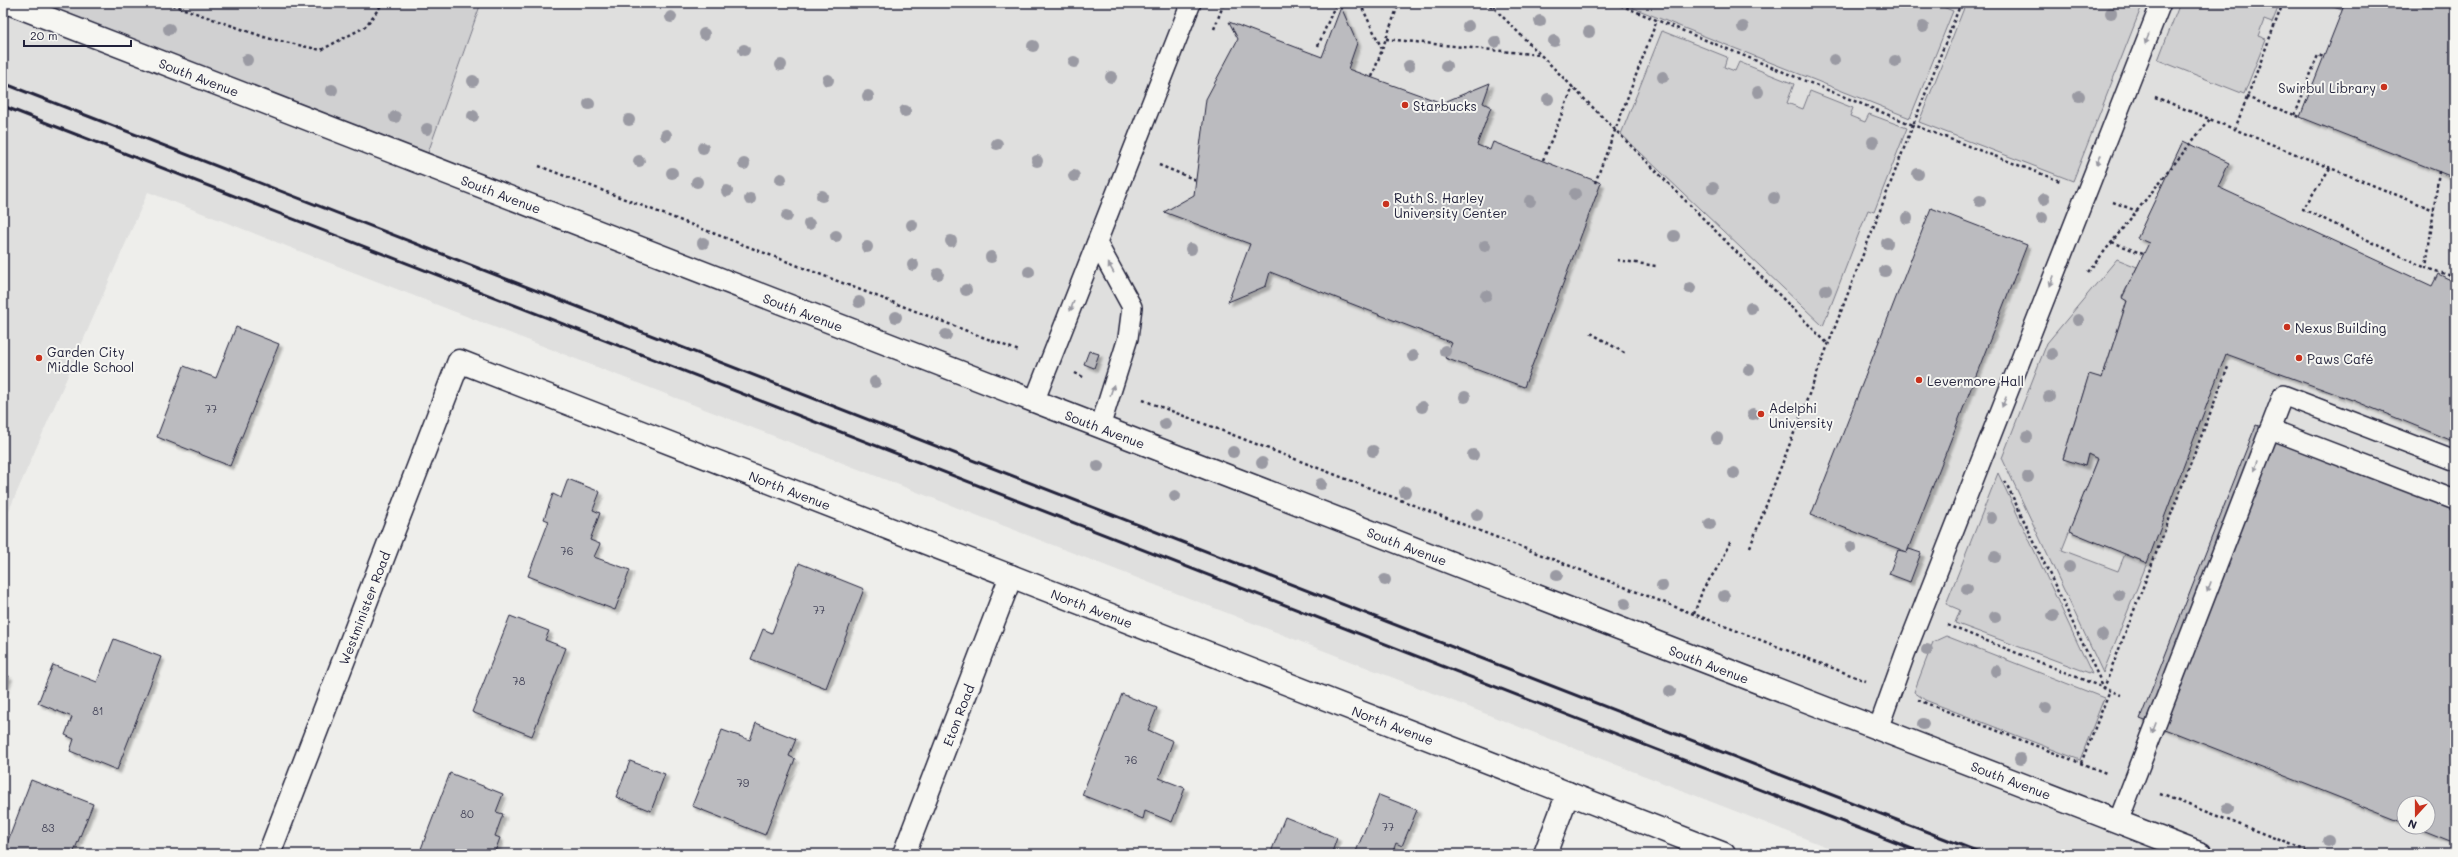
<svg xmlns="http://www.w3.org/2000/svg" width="2458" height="857" viewBox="0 0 2458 857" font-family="Mali,sans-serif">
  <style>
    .built { fill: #dfdfde; fill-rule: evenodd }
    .green { fill: #d0d0d1; stroke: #797986 }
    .water { fill: #a7a7af; stroke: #727281 }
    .building { fill: #bbbbbf; stroke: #22223b; filter: url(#shadow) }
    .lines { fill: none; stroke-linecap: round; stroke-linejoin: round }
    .lane-casing { stroke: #22223b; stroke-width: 22 }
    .street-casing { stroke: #22223b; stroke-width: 25 }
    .secondary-casing { stroke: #22223b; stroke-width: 25 }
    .path { stroke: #22223b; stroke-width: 2.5; stroke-dasharray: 3 3; stroke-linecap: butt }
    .lane { stroke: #f6f6f2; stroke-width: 19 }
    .street { stroke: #f6f6f2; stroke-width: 22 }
    .secondary { stroke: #f6f6f2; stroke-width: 22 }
    .rail { stroke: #22223b; stroke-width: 3 }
    .tree { fill: #9a9aa3 }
    .oneway { fill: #9797a0 }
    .poi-dot { fill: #c8321e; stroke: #f6f6f2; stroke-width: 1.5 }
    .labels { text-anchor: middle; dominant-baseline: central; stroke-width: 4; stroke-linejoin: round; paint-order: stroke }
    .number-label { font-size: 11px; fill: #48485c }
    .street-label { font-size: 13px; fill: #22223b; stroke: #f6f6f2 }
    .poi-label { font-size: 13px; fill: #22223b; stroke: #f6f6f2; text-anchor: start }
  </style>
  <defs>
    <filter id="shadow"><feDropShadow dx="3.5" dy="3.5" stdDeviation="1" flood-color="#0004"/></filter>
  </defs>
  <rect width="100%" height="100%" fill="#eeeeeb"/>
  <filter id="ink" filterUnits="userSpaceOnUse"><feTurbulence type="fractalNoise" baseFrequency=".025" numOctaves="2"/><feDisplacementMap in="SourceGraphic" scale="8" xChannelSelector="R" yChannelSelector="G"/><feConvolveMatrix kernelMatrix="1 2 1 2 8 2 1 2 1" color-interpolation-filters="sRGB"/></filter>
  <g filter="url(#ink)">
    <!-- built -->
    <path class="built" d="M3,3L424,164L481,3H2455V854H1845L148,192L3,524ZM2404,803H2428V827H2404Z"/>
    <!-- green -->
    <g class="green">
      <polygon points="24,3 481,3 424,164"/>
      <polygon points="1621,3 1933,3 1953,11 1910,118"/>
      <polygon points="1966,3 2143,3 2073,181 1919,122"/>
      <polygon points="2180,3 2280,3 2272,23 2264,20 2258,36 2266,39 2244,94 2158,60"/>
      <polygon points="1662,31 1727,57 1724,67 1735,71 1739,62 1794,84 1787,103 1803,109 1810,91 1853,108 1850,116 1865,122 1869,114 1907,128 1874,212 1868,210 1823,326 1621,134"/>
      <polygon points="2117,259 2137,267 2122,297 2127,301 2102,378 2089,375 2063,458 2085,466 2088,454 2098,459 2062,550 2118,571 2125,554 2147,563 2103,673 2002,458 2047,343"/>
      <polygon points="1998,473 2092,674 1955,623 1960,610 1946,604"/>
      <polygon points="1946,636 2104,698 2080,760 1925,700 1914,692 1933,642"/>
    </g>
    <!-- water -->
    <polygon class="water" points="2322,3 2345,3 2342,10"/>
    <!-- building -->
    <g class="building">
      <polygon points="2345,3 2455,3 2455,178 2300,117"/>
      <polygon points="1341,7 1357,43 1348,69 1442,103 1490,83 1483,103 1491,107 1477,145 1490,150 1493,142 1601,183 1524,387 1445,358 1452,343 1270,272 1266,286 1228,302 1250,244 1164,212 1194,195 1206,99 1238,39 1229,22 1322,57"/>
      <polygon points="2183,141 2229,163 2218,187 2432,286 2438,274 2455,282 2455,442 2355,401 2226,354 2147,563 2069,531 2098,459 2088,454 2085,466 2063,459 2089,374 2102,378 2127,301 2122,298 2149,243 2137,238"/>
      <polygon points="1931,208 2027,245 1907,552 1811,515"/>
      <polygon points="236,327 279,344 230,466 157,437 184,366 216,378"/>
      <polygon points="1089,351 1099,354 1094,368 1084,364"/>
      <polygon points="2256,425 2455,504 2455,843 2415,827 2428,827 2428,803 2404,803 2404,823 2140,719"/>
      <polygon points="568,479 600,492 593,510 600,513 590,540 600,544 594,557 630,570 615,610 528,576 549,521 544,519 553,494 561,498"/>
      <polygon points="1909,549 1921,553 1910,582 1889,574 1898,550 1907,552"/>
      <polygon points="799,563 864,589 826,688 751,659 763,629 772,633"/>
      <polygon points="510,616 549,631 545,640 566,648 532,736 472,712"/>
      <polygon points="114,639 161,657 117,770 70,751 74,739 65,735 72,717 38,703 53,665 97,682"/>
      <polygon points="3,674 9,676 3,692"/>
      <polygon points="1122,694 1157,708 1148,730 1173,741 1159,778 1185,788 1172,822 1145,811 1143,819 1082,795"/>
      <polygon points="756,723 796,739 789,756 795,759 765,835 692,806 722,730 750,740"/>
      <polygon points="630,761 665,774 651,811 616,797"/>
      <polygon points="450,773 503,794 496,812 503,814 495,836 500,838 494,854 419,854"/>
      <polygon points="31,780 93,804 73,854 3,854"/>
      <polygon points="1379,795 1417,810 1402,846 1396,843 1392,854 1355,854"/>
      <polygon points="1285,817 1337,838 1332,852 1338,854 1276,854 1271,852"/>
    </g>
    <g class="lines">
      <!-- lane casing -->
      <g class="lane-casing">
        <g id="lane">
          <polyline points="1097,243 1132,307 1128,338 1100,427"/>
          <polyline points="1034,402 1191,3"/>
          <polyline points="2270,429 2455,500"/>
          <polyline points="1878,729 1905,654 2161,3"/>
          <polyline points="2118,822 2283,395 2455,461"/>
        </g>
      </g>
      <!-- street casing -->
      <g class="street-casing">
        <g id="street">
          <polyline points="269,854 459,361 1724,854"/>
          <polyline points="904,854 1011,576"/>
          <polyline points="1545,854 1568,793"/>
        </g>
      </g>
      <!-- secondary casing -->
      <g class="secondary-casing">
        <polyline id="secondary" points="9,3 2201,854"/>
      </g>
      <!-- path -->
      <g class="path">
        <polyline points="167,3 267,38 321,50 365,27 383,3"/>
        <polyline points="1360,3 1382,49"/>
        <polyline points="1484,3 1493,7 1828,344"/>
        <polyline points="1615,3 1913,125 1961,3"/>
        <polyline points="1947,3 1959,8"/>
        <polyline points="1493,7 1501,3"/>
        <polyline points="1214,29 1224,3"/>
        <polyline points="1386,39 1540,55"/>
        <polyline points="1318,46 1336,3"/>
        <polyline points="1372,77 1399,3"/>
        <polyline points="2155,97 2434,210"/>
        <polyline points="2246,97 2300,117"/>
        <polyline points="2295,115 2318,55 2324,57"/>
        <polyline points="2235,129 2283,3"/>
        <polyline points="1543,160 1573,87"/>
        <polyline points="1159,165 1196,180"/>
        <polyline points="539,166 1019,351"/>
        <polyline points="2330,168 2303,209 2426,268"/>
        <polyline points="2439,171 2426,268 2455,277"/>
        <polyline points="1595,183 1657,20"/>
        <polyline points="2113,202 2137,211"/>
        <polyline points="2112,242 2143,254"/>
        <polyline points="1617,260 1656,266"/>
        <polyline points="2088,272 2210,119"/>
        <polyline points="1591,333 1626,354"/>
        <polyline points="1075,373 1085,378"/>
        <polyline points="1143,400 1866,681"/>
        <polyline points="2005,481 2104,688 2121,695"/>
        <polyline points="1750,547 1913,125 2060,181"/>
        <polyline points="1694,614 1703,589 1722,561 1731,540"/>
        <polyline points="1947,625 2104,688 2228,367"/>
        <polyline points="1918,700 2106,773"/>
        <polyline points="2081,763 2110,690"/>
        <polyline points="2160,794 2316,854"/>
      </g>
      <!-- lane -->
      <use href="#lane" class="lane"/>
      <!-- street -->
      <use href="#street" class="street"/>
      <!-- secondary -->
      <use href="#secondary" class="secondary"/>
      <!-- rail -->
      <g class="rail">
        <polyline points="3,83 1984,854"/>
        <polyline points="3,106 1925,854"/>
      </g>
    </g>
    <!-- trees -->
    <g class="tree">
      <circle cx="2111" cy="13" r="6"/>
      <circle cx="671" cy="17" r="6"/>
      <circle cx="1540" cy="21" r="6"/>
      <circle cx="1468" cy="26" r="6"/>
      <circle cx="1743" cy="27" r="6"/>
      <circle cx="1923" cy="27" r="6"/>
      <circle cx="169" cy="29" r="6"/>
      <circle cx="1589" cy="32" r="6"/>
      <circle cx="704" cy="34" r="6"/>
      <circle cx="1554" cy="41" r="6"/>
      <circle cx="1495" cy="42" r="6"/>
      <circle cx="1033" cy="46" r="6"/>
      <circle cx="744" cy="50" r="6"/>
      <circle cx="247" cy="60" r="6"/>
      <circle cx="1834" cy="60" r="6"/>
      <circle cx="1895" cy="61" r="6"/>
      <circle cx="1074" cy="62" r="6"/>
      <circle cx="781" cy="65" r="6"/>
      <circle cx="1409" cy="66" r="6"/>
      <circle cx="1446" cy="66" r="6"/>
      <circle cx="1111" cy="77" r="6"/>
      <circle cx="1663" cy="77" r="6"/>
      <circle cx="828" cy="80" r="6"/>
      <circle cx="473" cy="81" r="6"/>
      <circle cx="332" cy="90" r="6"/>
      <circle cx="1758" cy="92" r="6"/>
      <circle cx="868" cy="96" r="6"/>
      <circle cx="2079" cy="96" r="6"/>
      <circle cx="1548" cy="99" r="6"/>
      <circle cx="589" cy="104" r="6"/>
      <circle cx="905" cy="111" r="6"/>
      <circle cx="473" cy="116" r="6"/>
      <circle cx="395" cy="117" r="6"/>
      <circle cx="629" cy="120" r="6"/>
      <circle cx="427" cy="129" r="6"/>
      <circle cx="666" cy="135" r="6"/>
      <circle cx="1873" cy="142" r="6"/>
      <circle cx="997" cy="144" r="6"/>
      <circle cx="703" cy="148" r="6"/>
      <circle cx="639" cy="161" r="6"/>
      <circle cx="1037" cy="161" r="6"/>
      <circle cx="744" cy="164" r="6"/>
      <circle cx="672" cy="173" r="6"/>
      <circle cx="1918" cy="174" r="6"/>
      <circle cx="1074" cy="176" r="6"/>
      <circle cx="781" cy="179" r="6"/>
      <circle cx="697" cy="182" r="6"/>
      <circle cx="1713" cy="188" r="6"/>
      <circle cx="727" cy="191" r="6"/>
      <circle cx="1575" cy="194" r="6"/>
      <circle cx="822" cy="196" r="6"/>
      <circle cx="1774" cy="198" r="6"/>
      <circle cx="750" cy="199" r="6"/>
      <circle cx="2044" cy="199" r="6"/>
      <circle cx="1530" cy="201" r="6"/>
      <circle cx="1980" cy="201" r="6"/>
      <circle cx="787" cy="216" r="6"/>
      <circle cx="1907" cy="218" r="6"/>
      <circle cx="2042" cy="218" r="6"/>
      <circle cx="809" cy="224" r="6"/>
      <circle cx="912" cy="225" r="6"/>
      <circle cx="836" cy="236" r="6"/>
      <circle cx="1674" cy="236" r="6"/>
      <circle cx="951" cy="241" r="6"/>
      <circle cx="703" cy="243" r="6"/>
      <circle cx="1887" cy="243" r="6"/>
      <circle cx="1485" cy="246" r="6"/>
      <circle cx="867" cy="247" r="6"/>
      <circle cx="1191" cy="249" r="6"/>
      <circle cx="991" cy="257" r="6"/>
      <circle cx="913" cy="265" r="6"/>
      <circle cx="1885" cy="271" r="6"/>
      <circle cx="1029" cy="272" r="6"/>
      <circle cx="938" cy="274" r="6"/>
      <circle cx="1690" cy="288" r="6"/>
      <circle cx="966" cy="290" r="6"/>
      <circle cx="1826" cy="290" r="6"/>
      <circle cx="1486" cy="296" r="6"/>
      <circle cx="859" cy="302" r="6"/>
      <circle cx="1751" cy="308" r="6"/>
      <circle cx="896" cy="317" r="6"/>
      <circle cx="2078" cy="320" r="6"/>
      <circle cx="946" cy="335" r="6"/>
      <circle cx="1445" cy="351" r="6"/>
      <circle cx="2052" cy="354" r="6"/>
      <circle cx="1413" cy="356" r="6"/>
      <circle cx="1749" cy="370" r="6"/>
      <circle cx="875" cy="382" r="6"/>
      <circle cx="1465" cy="397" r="6"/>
      <circle cx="2049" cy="397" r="6"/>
      <circle cx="1422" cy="407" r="6"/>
      <circle cx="1753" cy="414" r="6"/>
      <circle cx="1165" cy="424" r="6"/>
      <circle cx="2027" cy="437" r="6"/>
      <circle cx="1717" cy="438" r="6"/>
      <circle cx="1373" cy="451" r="6"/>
      <circle cx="1233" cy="452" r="6"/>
      <circle cx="1473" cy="455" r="6"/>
      <circle cx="1262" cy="463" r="6"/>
      <circle cx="1098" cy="466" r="6"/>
      <circle cx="1734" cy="473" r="6"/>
      <circle cx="2028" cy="477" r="6"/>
      <circle cx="1321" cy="484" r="6"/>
      <circle cx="1405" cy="492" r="6"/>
      <circle cx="1175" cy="496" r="6"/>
      <circle cx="1477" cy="515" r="6"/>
      <circle cx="1991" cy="518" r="6"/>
      <circle cx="1710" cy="524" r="6"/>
      <circle cx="1851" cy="547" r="6"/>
      <circle cx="1995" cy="557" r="6"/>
      <circle cx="2069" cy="567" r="6"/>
      <circle cx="1557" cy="575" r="6"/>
      <circle cx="1385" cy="580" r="6"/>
      <circle cx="1662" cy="586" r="6"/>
      <circle cx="1967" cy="589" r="6"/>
      <circle cx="2119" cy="595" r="6"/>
      <circle cx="1724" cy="596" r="6"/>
      <circle cx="1625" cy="604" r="6"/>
      <circle cx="2053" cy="616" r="6"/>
      <circle cx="1995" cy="617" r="6"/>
      <circle cx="2102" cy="635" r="6"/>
      <circle cx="1927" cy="650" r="6"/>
      <circle cx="1996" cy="671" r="6"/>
      <circle cx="1670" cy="691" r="6"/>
      <circle cx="2046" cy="708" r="6"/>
      <circle cx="1923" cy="724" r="6"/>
      <circle cx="2020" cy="759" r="6"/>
      <circle cx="2228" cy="809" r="6"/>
      <circle cx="2328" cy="841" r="6"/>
    </g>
    <!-- one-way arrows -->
    <defs><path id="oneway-solid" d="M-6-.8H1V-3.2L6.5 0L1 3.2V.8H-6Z"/></defs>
    <g class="oneway">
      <use href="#oneway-solid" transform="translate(2147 39) rotate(112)"/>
      <use href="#oneway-solid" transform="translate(2099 160) rotate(111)"/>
      <use href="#oneway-solid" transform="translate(1111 268) rotate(-119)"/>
      <use href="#oneway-solid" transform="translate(2052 281) rotate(111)"/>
      <use href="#oneway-solid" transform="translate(1072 306) rotate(111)"/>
      <use href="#oneway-solid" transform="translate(1112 390) rotate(-72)"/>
      <use href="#oneway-solid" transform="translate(2004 402) rotate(112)"/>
      <use href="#oneway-solid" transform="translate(2256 466) rotate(111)"/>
      <use href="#oneway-solid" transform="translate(2209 587) rotate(111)"/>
      <use href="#oneway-solid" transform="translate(2154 728) rotate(111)"/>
    </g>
  </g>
  <!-- markers -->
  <g class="poi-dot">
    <circle cx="2384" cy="87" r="4"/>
    <circle cx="1405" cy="105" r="4"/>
    <circle cx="1386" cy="204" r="4"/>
    <circle cx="2287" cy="327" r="4"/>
    <circle cx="39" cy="358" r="4"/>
    <circle cx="2299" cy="358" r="4"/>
    <circle cx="1919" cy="380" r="4"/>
    <circle cx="1761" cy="414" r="4"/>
  </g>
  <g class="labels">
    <!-- number labels -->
    <g class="number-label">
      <text x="211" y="408">77</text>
      <text x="567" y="550">76</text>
      <text x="819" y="609">77</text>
      <text x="519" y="680">78</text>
      <text x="98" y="710">81</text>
      <text x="1131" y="759">76</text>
      <text x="743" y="782">79</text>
      <text x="467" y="813">80</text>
      <text x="1388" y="826">77</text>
      <text x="48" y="827">83</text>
    </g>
    <!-- street labels -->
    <g class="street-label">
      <text transform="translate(199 77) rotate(21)">South Avenue</text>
      <text transform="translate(501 194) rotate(21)">South Avenue</text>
      <text transform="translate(803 312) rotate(21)">South Avenue</text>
      <text transform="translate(1105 429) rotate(21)">South Avenue</text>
      <text transform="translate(790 490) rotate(21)">North Avenue</text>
      <text transform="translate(1407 546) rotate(21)">South Avenue</text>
      <text transform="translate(364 608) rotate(-69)">Westminister Road</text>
      <text transform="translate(1092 608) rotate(21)">North Avenue</text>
      <text transform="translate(1709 664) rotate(21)">South Avenue</text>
      <text transform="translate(958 715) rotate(-69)">Eton Road</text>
      <text transform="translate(1393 725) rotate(21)">North Avenue</text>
      <text transform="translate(2011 780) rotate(21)">South Avenue</text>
    </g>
    <!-- poi labels -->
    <g class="poi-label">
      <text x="2376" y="87" text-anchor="end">Swirbul Library</text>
      <text x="1413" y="105">Starbucks</text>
      <text x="1394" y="197">Ruth S. Harley<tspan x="1394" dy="15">University Center</tspan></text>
      <text x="2295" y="327">Nexus Building</text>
      <text x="47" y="351">Garden City<tspan x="47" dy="15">Middle School</tspan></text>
      <text x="2307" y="358">Paws Café</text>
      <text x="1927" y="380">Levermore Hall</text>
      <text x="1769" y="407">Adelphi<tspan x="1769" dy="15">University</tspan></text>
    </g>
  </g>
  <!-- margin -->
  <rect width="2458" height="857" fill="none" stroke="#f6f6f2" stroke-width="16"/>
  <rect x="8" y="8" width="2442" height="841" fill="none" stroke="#22223b" stroke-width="1.5" filter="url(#ink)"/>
  <!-- north arrow -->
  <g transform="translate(2416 815) rotate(201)"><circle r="19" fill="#f6f6f2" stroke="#a1a1a9"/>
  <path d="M0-3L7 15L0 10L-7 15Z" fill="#c8321e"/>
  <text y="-6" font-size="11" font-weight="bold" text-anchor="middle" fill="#22223b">N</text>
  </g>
  <!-- scale -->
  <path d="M24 40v6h107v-6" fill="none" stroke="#22223b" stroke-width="2"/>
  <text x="30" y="40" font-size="12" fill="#22223b" stroke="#f6f6f2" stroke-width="3" paint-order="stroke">20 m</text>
</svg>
